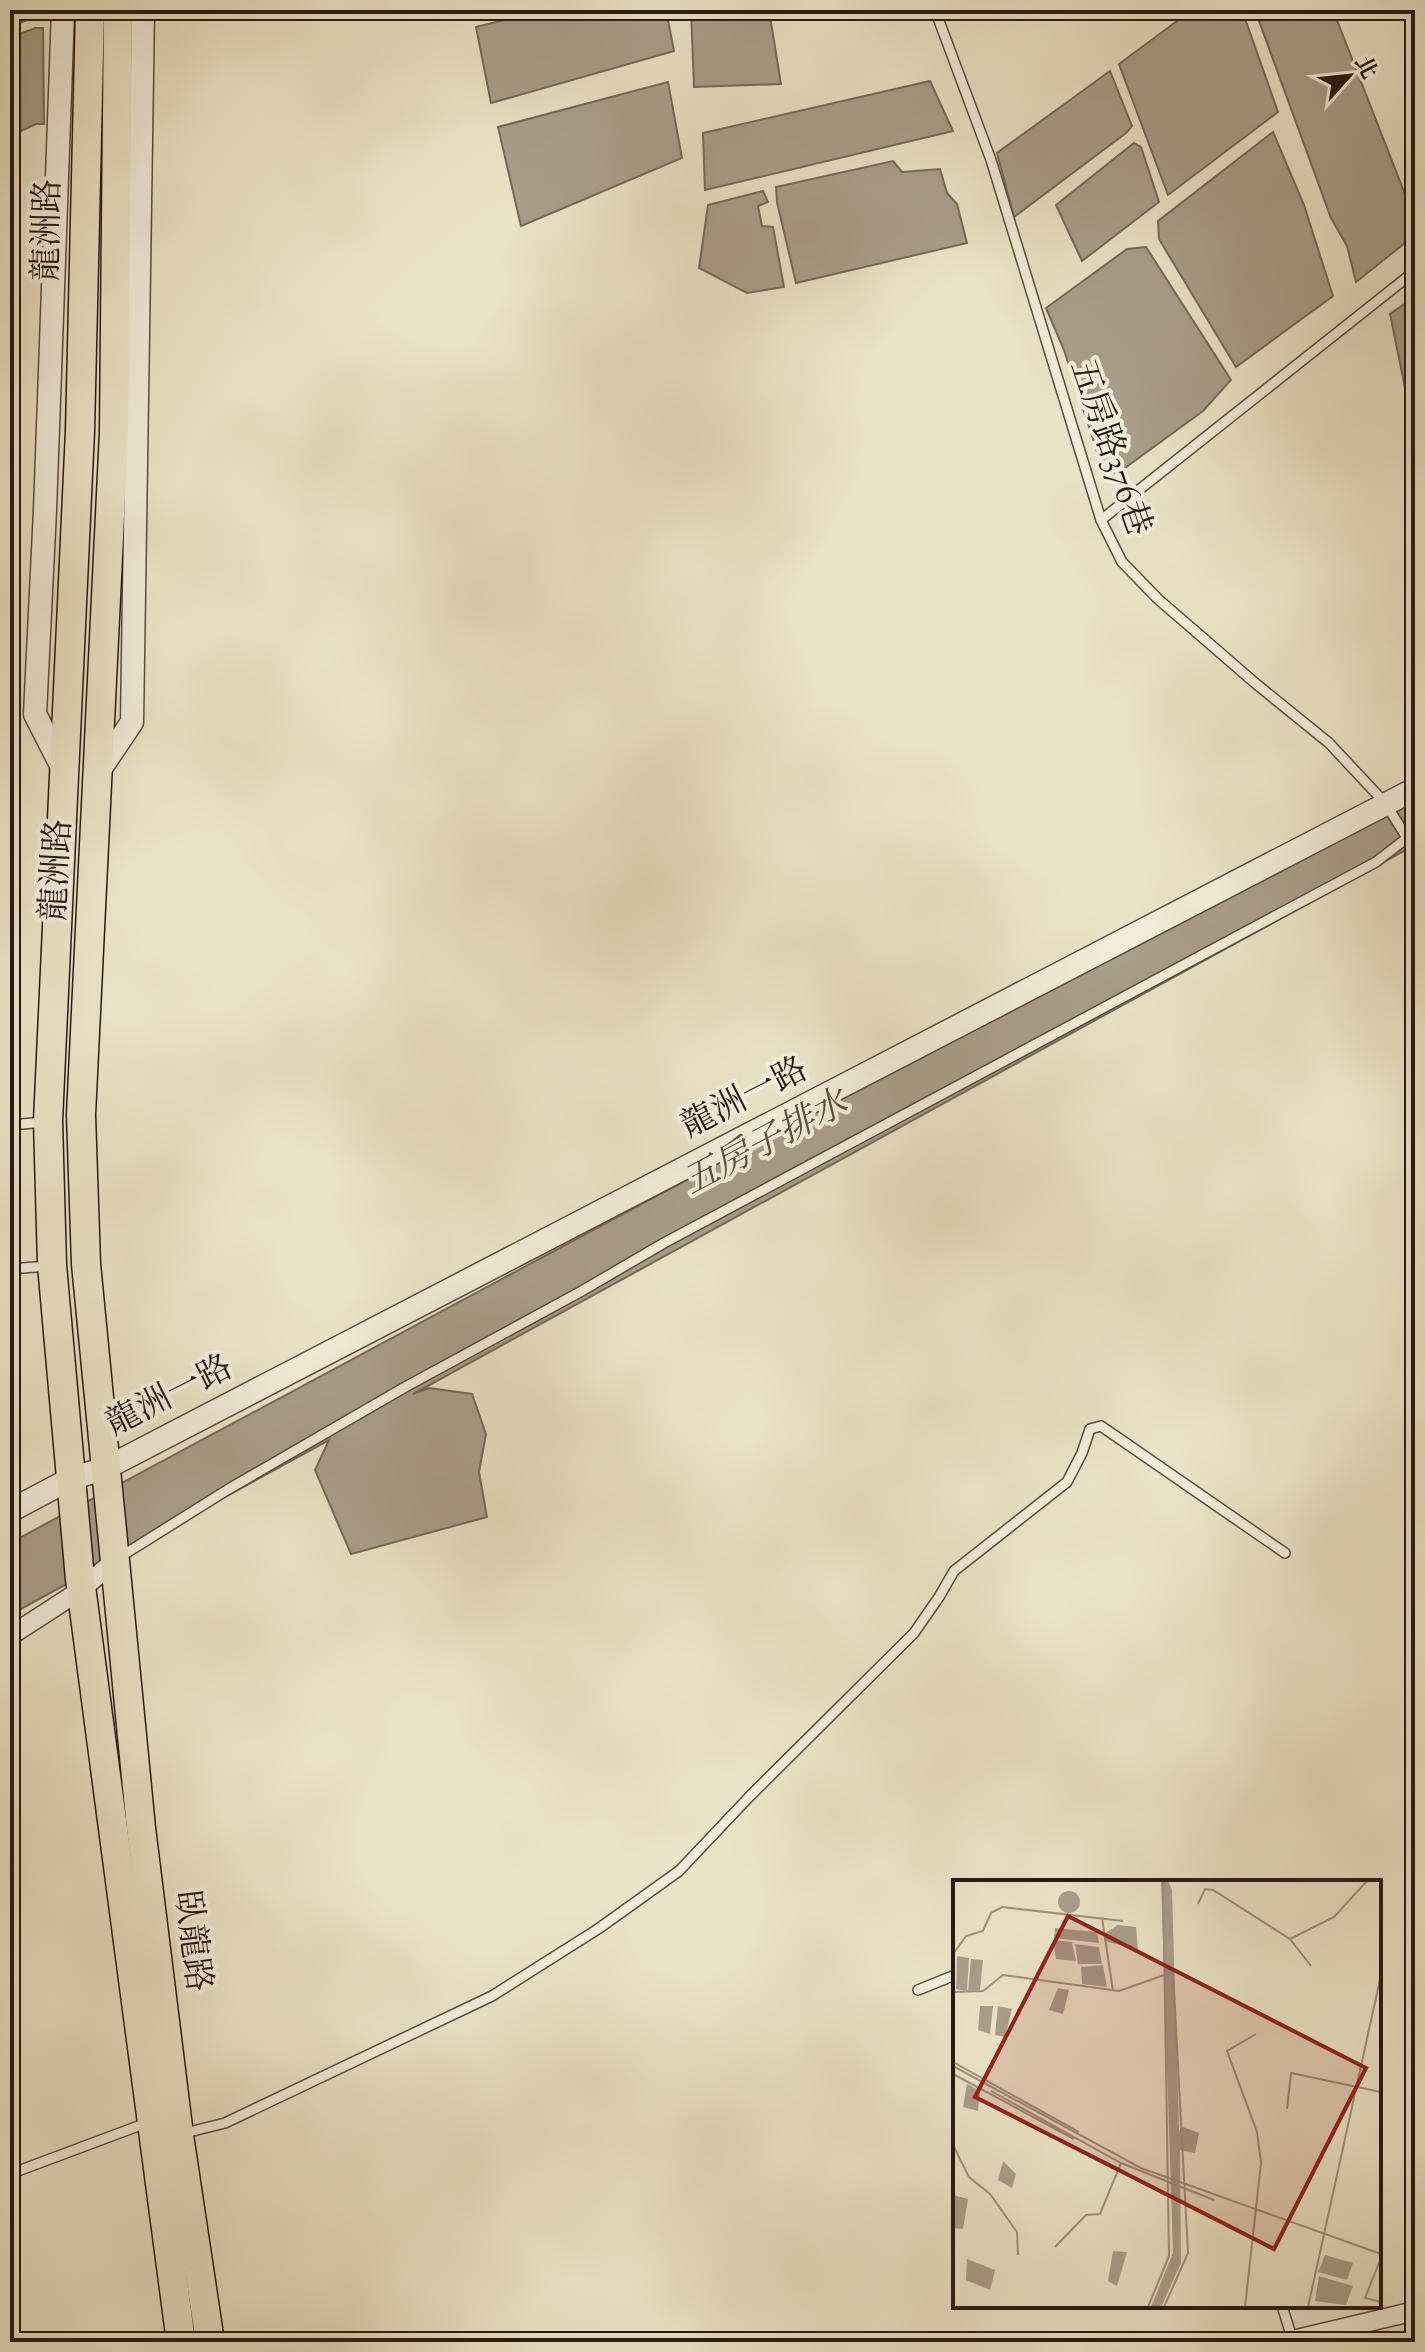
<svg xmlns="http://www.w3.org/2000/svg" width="1425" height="2352" viewBox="0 0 1425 2352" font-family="'Sorts Mill Goudy','Noto Serif TC',serif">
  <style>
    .water { fill: #a99e8a; stroke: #75695a; stroke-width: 2 }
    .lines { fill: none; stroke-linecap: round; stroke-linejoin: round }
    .service-casing { stroke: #594c40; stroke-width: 12 }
    .minor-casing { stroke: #594c40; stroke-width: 21 }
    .tertiary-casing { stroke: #594c40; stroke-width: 25 }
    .primary-casing { stroke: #281913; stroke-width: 31 }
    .service { stroke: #f2eddb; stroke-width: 9 }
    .minor { stroke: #f2eddb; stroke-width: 18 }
    .tertiary { stroke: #f2eddb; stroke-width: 22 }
    .primary { stroke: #ebe3c7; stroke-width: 28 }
    .labels { text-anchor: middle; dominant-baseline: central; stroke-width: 8; stroke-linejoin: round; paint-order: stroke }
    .street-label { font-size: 34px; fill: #281913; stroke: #f2eddb }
    .water-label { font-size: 36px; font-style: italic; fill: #5c4e43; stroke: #f2eddb }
    .inset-road { fill: none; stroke: #9d927f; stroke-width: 2 }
    .view { fill: #8f2418; fill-opacity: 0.15; stroke: #8f2418; stroke-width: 4 }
    .inset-edge { fill: none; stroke: #281913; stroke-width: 4 }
  </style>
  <rect width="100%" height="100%" fill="#ebe3c7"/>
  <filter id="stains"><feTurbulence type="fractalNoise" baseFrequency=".0025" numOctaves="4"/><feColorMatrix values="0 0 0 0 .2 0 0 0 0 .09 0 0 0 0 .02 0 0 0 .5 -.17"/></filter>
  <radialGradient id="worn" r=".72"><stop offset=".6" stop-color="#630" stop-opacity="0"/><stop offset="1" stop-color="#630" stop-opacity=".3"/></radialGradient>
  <!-- water -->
  <g class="water">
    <polygon points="10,10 49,10 49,11 10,27"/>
    <polygon points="544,10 666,10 674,51 491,103 476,27"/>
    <polygon points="691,10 769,10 781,84 694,87"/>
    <polygon points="1192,10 1242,10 1278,112 1168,195 1119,64"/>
    <polygon points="1255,10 1333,10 1415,220 1415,235 1356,282 1347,246 1331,218"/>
    <polygon points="35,28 43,28 44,124 36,124 10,136 10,38"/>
    <polygon points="1110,71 1132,126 1126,133 1014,217 997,153"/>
    <polygon points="930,81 953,131 705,190 703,133"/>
    <polygon points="668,82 682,158 521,226 498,127"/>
    <polygon points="1273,132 1304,205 1333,296 1236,367 1159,239 1158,221"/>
    <polygon points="1134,143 1141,147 1159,202 1082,261 1056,205"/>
    <polygon points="893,161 902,172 940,169 947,193 957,204 967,243 796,283 777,202 776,187"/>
    <polygon points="763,191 768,202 758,206 762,226 773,227 784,287 747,293 699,268 708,205"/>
    <polygon points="1146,247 1231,380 1203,411 1118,473 1104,473 1064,350 1046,308 1127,249"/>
    <polygon points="1415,297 1415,437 1390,314"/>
    <polygon points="1415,789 1415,845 413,1394 429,1388 472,1394 486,1434 479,1472 487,1517 351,1554 315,1470 329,1440 10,1615 10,1543"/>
  </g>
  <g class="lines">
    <!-- service casing -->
    <g class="service-casing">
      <g id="service">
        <polyline points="1101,520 1415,271"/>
        <polyline points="10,1125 45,1122"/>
        <polyline points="10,1269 48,1266"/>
        <polyline points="120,1557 227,1490 407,1386 580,1292 664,1243 1376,862 1407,838 1386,804 1329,743 1255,683 1158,599 1122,562 1101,520 991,160 935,10"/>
        <polyline points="918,1990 955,1975"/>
        <polyline points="181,2134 225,2123 492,1996 598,1929 679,1871 750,1796 914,1633 939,1597 954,1571 1067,1482 1082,1453 1090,1429 1101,1426 1285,1553"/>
        <polyline points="10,2174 149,2122"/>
        <polyline points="1282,2306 1293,2341"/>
      </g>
    </g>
    <!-- minor casing -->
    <g class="minor-casing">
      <g id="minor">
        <polyline points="10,1636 81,1590 114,1561"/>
        <polyline points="1284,2342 1415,2311"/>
      </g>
    </g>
    <!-- tertiary casing -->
    <g class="tertiary-casing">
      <g id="tertiary">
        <polyline points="63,769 35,714 45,510 63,10"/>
        <polyline points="99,771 132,722 143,10"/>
        <polyline points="10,1511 70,1479 106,1468 1415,789"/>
      </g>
    </g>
    <!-- primary casing -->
    <g class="primary-casing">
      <g id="primary">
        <polyline points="90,10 80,431 48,1121 52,1265 80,1579 181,2342"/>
        <polyline points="118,10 114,432 81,1115 86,1264 141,1828 179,2135 210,2342"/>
      </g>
    </g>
    <!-- service -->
    <use href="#service" class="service"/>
    <!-- minor -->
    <use href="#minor" class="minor"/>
    <!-- tertiary -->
    <use href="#tertiary" class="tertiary"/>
    <!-- primary -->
    <use href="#primary" class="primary"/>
  </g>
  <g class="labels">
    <!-- street labels -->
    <g class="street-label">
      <text transform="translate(49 230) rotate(-89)">龍洲路</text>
      <text transform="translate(1109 448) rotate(71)">五房路376巷</text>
      <text transform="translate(58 870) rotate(-87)">龍洲路</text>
      <text transform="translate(745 1099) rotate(-27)">龍洲一路</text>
      <text transform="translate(170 1397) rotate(-27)">龍洲一路</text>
      <text transform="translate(191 1941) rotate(83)">臥龍路</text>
    </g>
    <!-- water labels -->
    <g class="water-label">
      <text transform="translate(766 1144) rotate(-28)">五房子排水</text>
    </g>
  </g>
  <!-- overview -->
  <g transform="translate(953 1880)">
    <rect width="428" height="428" fill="#ebe3c7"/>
    <path d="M208,1H215L219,10L226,251L230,247L246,253L242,273L227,270L228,383L208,427H198L220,373ZM105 22a11 11 0 1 1 22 0a11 11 0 1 1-22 0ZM165,45L183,47L185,70L152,61L151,54ZM102,48L144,52L146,63L101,58ZM100,60L119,62L123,81L103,79ZM122,64L146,67L149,84H125ZM4,76L16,78L14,111L3,109ZM18,79L30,80L27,110L15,111ZM150,85L154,107L129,104L128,87ZM105,108L116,110L110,134L96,130ZM27,126H40L37,154L25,150ZM45,126L59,129L52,157L42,155ZM14,204L27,211L25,231L10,227ZM50,281L63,294L59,308L45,300ZM0,315L15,319L10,349L0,348ZM160,371L174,372L164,406L155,401ZM372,375L400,383L394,400L365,392ZM14,379L42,390L37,410L13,400ZM366,396L400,406L393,425L362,421Z" fill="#a99e8a"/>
    <path class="inset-road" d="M245,24L252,9L260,10L337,59L381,37L414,1M149,38L160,111M337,59L358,86M0,74L13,56L30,51L38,33L49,27L170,41M0,112L30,111L50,95L166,111L220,92L235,373L211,427M0,182L126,252M0,186L188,288L428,374M0,194L121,259M38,211L168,283L261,320M334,229L338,193L428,212M0,265L16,297L37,314L64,352L65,375M102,367L133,335L147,334L168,283M428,378L412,418L428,422M195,427L216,376L210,1M292,427L308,283L304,252L274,171L303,154M355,427L428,95"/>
    <path class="view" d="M115,36L413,188L321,369L22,217Z"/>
    <rect width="428" height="428" class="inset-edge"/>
  </g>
  <!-- margin -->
  <rect width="1425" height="2352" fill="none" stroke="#ebe3c7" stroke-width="40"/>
  <rect x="12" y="12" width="1401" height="2328" fill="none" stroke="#281913" stroke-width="4"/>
  <rect x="20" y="20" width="1385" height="2312" fill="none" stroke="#281913" stroke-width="2"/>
  <!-- north arrow -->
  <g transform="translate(1349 76) rotate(63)" stroke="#f2eddb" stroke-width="6" paint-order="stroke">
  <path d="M0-6L14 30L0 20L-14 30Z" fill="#281913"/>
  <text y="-12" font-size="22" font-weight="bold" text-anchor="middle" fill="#281913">北</text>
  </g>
  <rect width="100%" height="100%" filter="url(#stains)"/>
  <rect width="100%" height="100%" fill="url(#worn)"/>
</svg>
